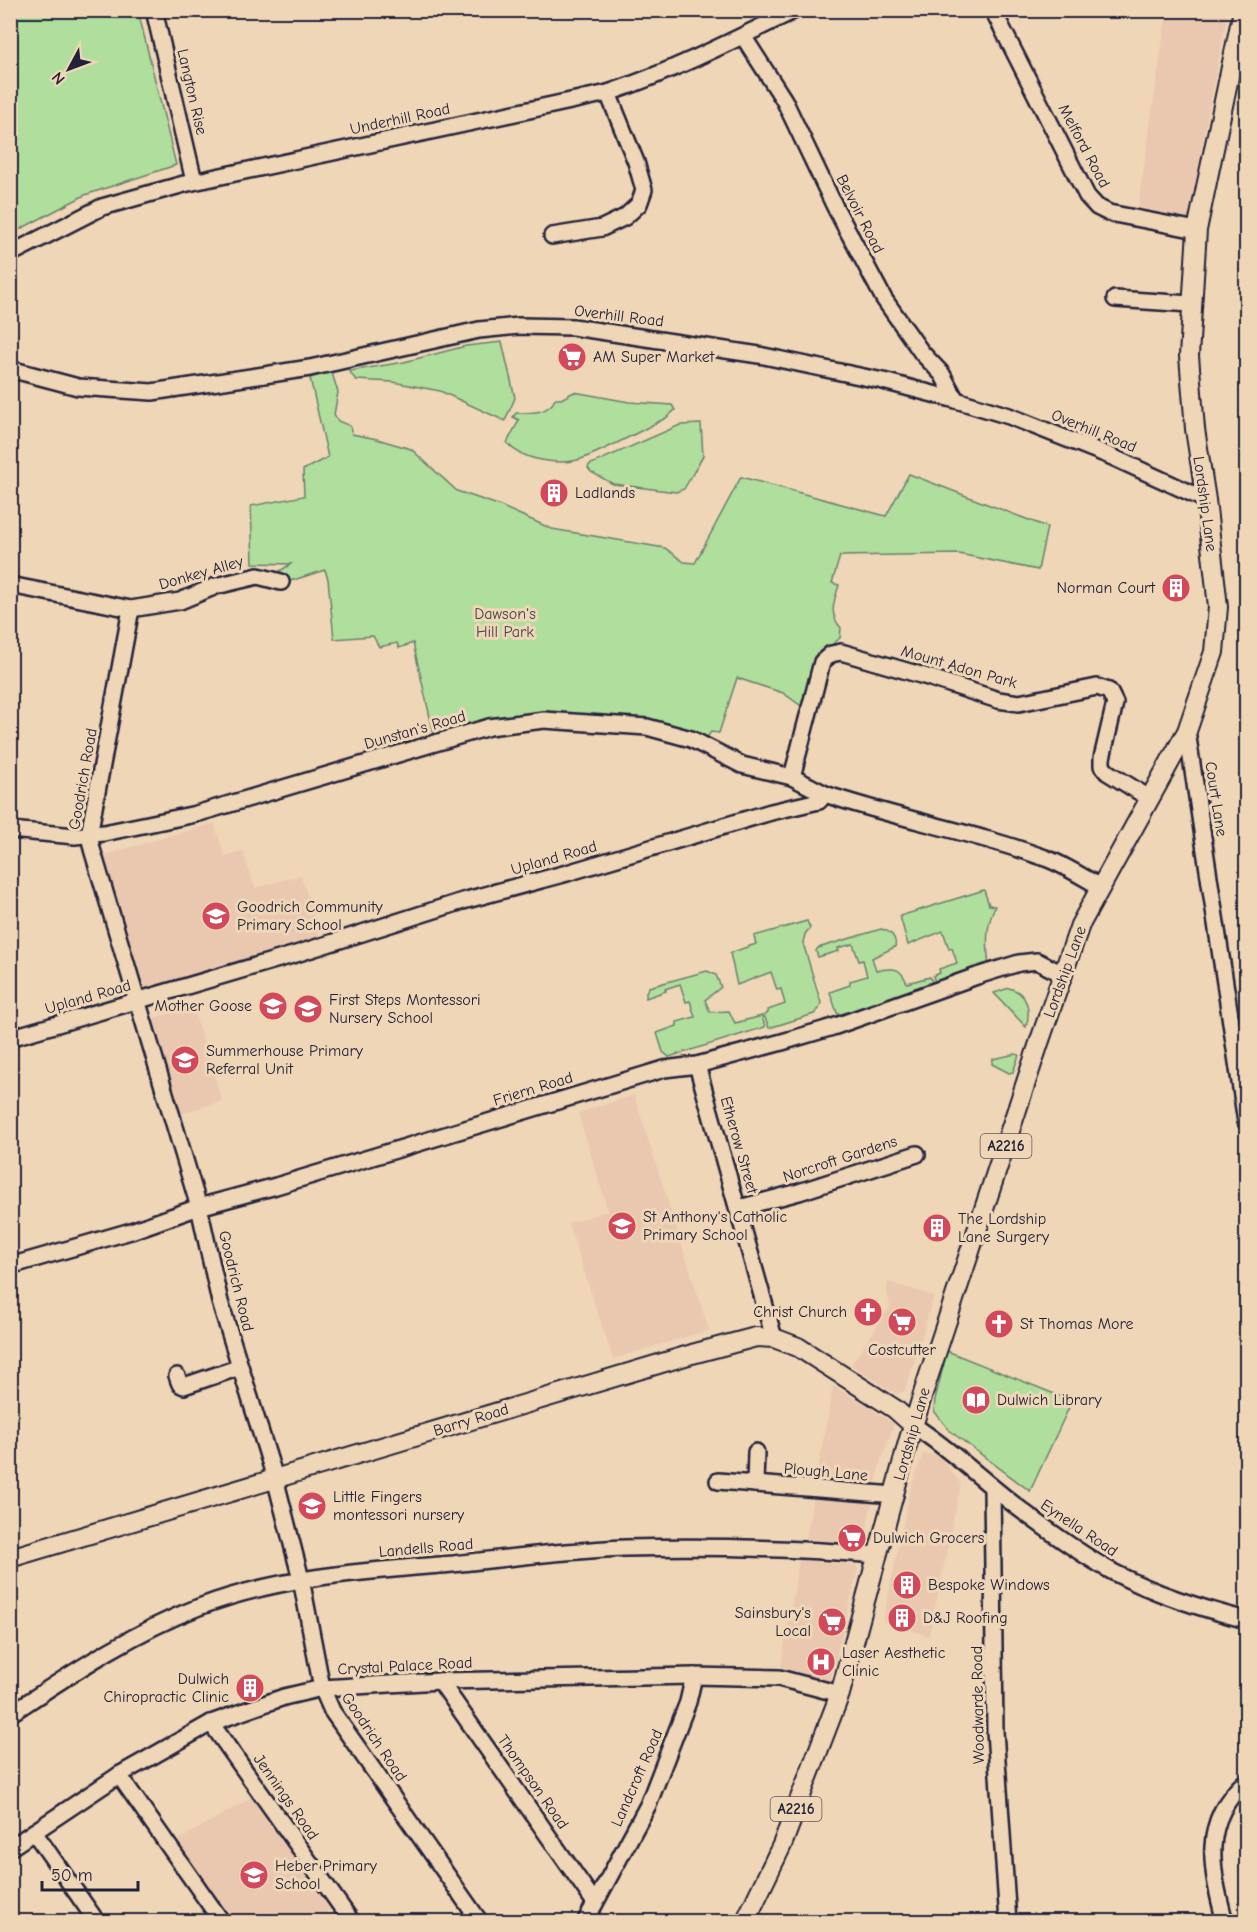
<svg xmlns="http://www.w3.org/2000/svg" width="1257" height="1932" viewBox="0 0 1257 1932" font-family="'Comic Neue',sans-serif">
  <style>
    .built { fill: #eac8b0 }
    .green { fill: #b0de9c; stroke: #69806c; stroke-width: 1.5 }
    .lines { fill: none; stroke-linecap: round; stroke-linejoin: round }
    .minor-casing { stroke: #22223b; stroke-width: 20 }
    .major-casing { stroke: #22223b; stroke-width: 22 }
    .minor { stroke: #efd6b7; stroke-width: 15 }
    .major { stroke: #efd6b7; stroke-width: 18 }
    .labels { text-anchor: middle; dominant-baseline: central; stroke-width: 6; stroke-linejoin: round; paint-order: stroke }
    .shield { fill: #efd6b7; stroke: #605860; stroke-width: 1.5 }
    .shield-label { font-size: 15px; font-weight: bold; fill: #22223b }
    .street-label { font-size: 16px; fill: #22223b; stroke: #efd6b7 }
    .poi-label { font-size: 16px; fill: #22223b; stroke: #efd6b7; text-anchor: start }
    .park-label { font-size: 16px; fill: #3e484e; stroke: #efd6b7 }
  </style>
  <rect width="100%" height="100%" fill="#efd6b7"/>
  <filter id="ink" filterUnits="userSpaceOnUse"><feTurbulence type="fractalNoise" baseFrequency=".0167" numOctaves="2"/><feDisplacementMap in="SourceGraphic" scale="12" xChannelSelector="R" yChannelSelector="G"/><feConvolveMatrix kernelMatrix="1 2 1 2 8 2 1 2 1" color-interpolation-filters="sRGB"/></filter>
  <g filter="url(#ink)">
    <!-- built -->
    <g class="built">
      <polygon points="1167,11 1228,11 1188,219 1138,207"/>
      <polygon points="214,823 225,856 243,851 255,888 301,875 322,944 141,994 102,860 105,855"/>
      <polygon points="192,1006 222,1101 178,1115 148,1020"/>
      <polygon points="634,1095 709,1330 613,1359 568,1223 608,1211 578,1113"/>
      <polygon points="888,1282 934,1296 905,1391 896,1394 851,1365 890,1307 887,1289"/>
      <polygon points="833,1386 865,1404 894,1424 879,1467 863,1547 806,1538"/>
      <polygon points="923,1453 939,1455 961,1484 929,1636 883,1621 910,1490"/>
      <polygon points="799,1560 855,1565 858,1569 828,1690 779,1678"/>
      <polygon points="254,1796 336,1906 315,1921 229,1921 172,1844"/>
    </g>
    <!-- green -->
    <g class="green">
      <polygon points="11,10 138,11 176,165 85,195 11,234"/>
      <polygon points="502,342 515,398 505,421 440,391 393,382 356,380 351,374 350,371 404,362 466,346"/>
      <path d="M331,370L338,392L334,415L338,421L350,426L352,434L377,439L411,449L457,491L498,505L552,529L665,548L684,562L695,563L741,477L886,516L909,474L1047,527L1038,570L959,554L840,556L832,583L839,585C834,602 828,613 841,628L840,638L826,650L807,710L783,693L737,678L719,733L711,732L702,744L647,731L547,724L435,739L413,643L399,648L397,643L379,647L373,636L334,639L328,579L325,570L281,584L278,572L291,564L253,563L251,506L304,496L303,470L328,457L310,378L319,375V372Z"/>
      <path d="M574,392L629,402L672,405L675,410L666,418C638,432 610,448 581,459C560,466 521,460 507,443L519,420L513,417L516,413C530,413 549,414 555,399H561Z"/>
      <polygon points="701,424 703,456 684,489 676,492 613,484 591,472 588,468 589,465 680,425"/>
      <path d="M984,890L989,905L995,906C985,929 987,944 989,969L936,986L933,976L940,973L939,969L957,963L952,948L949,949L943,931L908,945L900,916Z"/>
      <polygon points="807,921 810,928 805,934 803,943 821,1003 819,1009 814,1014 769,1028 764,1015 768,1013 768,1010 785,1004 781,989 777,990 771,972 737,985 730,953 756,944 754,936"/>
      <path d="M881,929C890,931 897,937 895,947L872,958L876,970C894,969 899,965 907,983L930,977L934,987L842,1015L837,1013L830,992L850,985V981L867,976L863,960L859,961L853,944L838,948L839,951L818,957L816,951L818,948Z"/>
      <polygon points="707,971 716,975 721,987 705,1000 710,1012 729,1011 735,1023 762,1016 765,1027 669,1057 663,1052 657,1033 677,1026 677,1022 695,1017 690,1001 686,1002 680,984 665,989 666,991 646,998 646,992 649,987"/>
      <path d="M1009,988C1028,993 1031,1010 1026,1027L994,993Z"/>
      <polygon points="1015,1054 1019,1055 1013,1072 1009,1073 992,1064 993,1059"/>
      <polygon points="947,1351 1072,1401 1030,1491 950,1431 934,1411 935,1399"/>
    </g>
    <g class="lines">
      <!-- minor casing -->
      <g class="minor-casing">
        <g id="minor">
          <polyline points="154,10 194,181"/>
          <polyline points="993,10 1087,196 1097,207 1109,213 1197,230"/>
          <polyline points="743,36 784,100 835,207 884,299 922,353 942,374 956,400"/>
          <polyline points="552,236 602,228 625,217 639,204 644,190 636,162 608,93"/>
          <path d="M10,254L102,207L184,184L608,93C673,71 734,40 795,10"/>
          <polyline points="1115,299 1191,304"/>
          <polyline points="10,369 78,387 152,392 310,368 479,330 519,326 573,327 759,355 883,381 956,400 1009,416 1110,456 1206,500"/>
          <polyline points="10,585 131,609 180,601 216,586 258,576 281,582"/>
          <polyline points="131,609 89,835 92,849 199,1207 220,1302 275,1478 301,1579 322,1688 332,1711 480,1922"/>
          <polyline points="1187,731 1246,1122"/>
          <polyline points="792,777 822,662 831,654 841,652 931,678 998,700 1019,703 1097,687 1109,691 1115,703 1102,758 1102,766 1107,772 1149,798"/>
          <polyline points="10,830 75,836 104,833 196,814 489,727 544,720 647,727 691,739 742,765 792,777 825,794"/>
          <path d="M10,1038L296,954L463,901L567,873L771,812L819,801L825,794C898,819 975,832 1048,859C1066,866 1084,878 1101,887"/>
          <polyline points="697,1065 774,1338"/>
          <polyline points="739,1208 799,1192 917,1154"/>
          <polyline points="10,1266 131,1231 199,1207 276,1186 664,1069 697,1065 782,1042 833,1027 977,976 1019,963 1037,961 1064,975"/>
          <polyline points="177,1376 180,1384 184,1386 240,1367"/>
          <path d="M913,1425C953,1451 987,1485 1025,1513C1053,1534 1082,1555 1113,1572C1155,1594 1201,1608 1246,1620"/>
          <polyline points="718,1481 895,1495"/>
          <polyline points="755,1484 756,1452"/>
          <polyline points="992,1488 995,1731 1008,1922"/>
          <polyline points="440,1681 595,1903"/>
          <path d="M10,1714C71,1674 131,1633 199,1607C280,1576 367,1571 453,1564C510,1558 567,1550 625,1548C709,1546 794,1548 878,1555"/>
          <polyline points="211,1723 352,1922"/>
          <polyline points="119,1775 222,1922"/>
          <polyline points="34,1832 97,1922"/>
          <polyline points="10,1848 119,1775 211,1723 284,1697 322,1688 440,1681 694,1676 779,1678 840,1694"/>
          <polyline points="585,1922 648,1805 688,1702 694,1676"/>
          <path d="M1225,1922C1211,1869 1200,1821 1246,1781"/>
        </g>
      </g>
      <!-- major casing -->
      <g class="major-casing">
        <g id="major">
          <polyline points="10,1558 692,1354 756,1337 774,1338 798,1347 895,1409 913,1425"/>
          <polyline points="745,1922 782,1845 840,1694 908,1442 927,1381 1039,1043 1080,925 1187,731 1214,652 1218,607 1206,500 1195,429 1189,356 1197,230 1243,10"/>
        </g>
      </g>
      <!-- minor -->
      <use href="#minor" class="minor"/>
      <!-- major -->
      <use href="#major" class="major"/>
    </g>
  </g>
  <!-- icons -->
  <defs>
    <g id="supermarket-disc" transform="scale(1.5)"><circle r="9.5" fill="#d1495b" stroke="#efd6b7"/><path d="M-6-5.5h2.5l.6 2H6L4.5 2H-2.5L-4.4-4H-6ZM-1.5 3.2a1.3 1.3 0 1 0 .1 0ZM3 3.2a1.3 1.3 0 1 0 .1 0Z" fill="#fff"/></g>
    <g id="building-disc" transform="scale(1.5)"><circle r="9.5" fill="#d1495b" stroke="#efd6b7"/><path d="M-4-6H4V6H1V3H-1V6H-4ZM-2.5-4.3h1.7v1.8h-1.7ZM.8-4.3h1.7v1.8H.8ZM-2.5-1h1.7V.8h-1.7ZM.8-1h1.7V.8H.8Z" fill="#fff"/></g>
    <g id="school-disc" transform="scale(1.5)"><circle r="9.5" fill="#d1495b" stroke="#efd6b7"/><path d="M0-5L7-2L0 1L-7-2ZM-4 1L0 2.5L4 1V4Q0 6-4 4Z" fill="#fff"/></g>
    <g id="church-disc" transform="scale(1.5)"><circle r="9.5" fill="#d1495b" stroke="#efd6b7"/><path d="M-1.2-6h2.4v3.5h3.3v2.4h-3.3V6h-2.4V-.1h-3.3v-2.4h3.3Z" fill="#fff"/></g>
    <g id="library-disc" transform="scale(1.5)"><circle r="9.5" fill="#d1495b" stroke="#efd6b7"/><path d="M-6-4Q-3-5.5-.7-3.5V5Q-3 3-6 4ZM6-4Q3-5.5 .7-3.5V5Q3 3 6 4Z" fill="#fff"/></g>
    <g id="hospital-disc" transform="scale(1.5)"><circle r="9.5" fill="#d1495b" stroke="#efd6b7"/><path d="M-5-5h3v3.5h4V-5h3V5h-3V1.5h-4V5h-3Z" fill="#fff"/></g>
  </defs>
  <g fill-rule="evenodd">
    <use href="#supermarket-disc" x="572" y="357"/>
    <use href="#building-disc" x="554" y="493"/>
    <use href="#building-disc" x="1176" y="588"/>
    <use href="#school-disc" x="216" y="916"/>
    <use href="#school-disc" x="273" y="1006"/>
    <use href="#school-disc" x="308" y="1009"/>
    <use href="#school-disc" x="185" y="1060"/>
    <use href="#school-disc" x="622" y="1226"/>
    <use href="#building-disc" x="937" y="1228"/>
    <use href="#church-disc" x="868" y="1312"/>
    <use href="#supermarket-disc" x="902" y="1322"/>
    <use href="#church-disc" x="999" y="1324"/>
    <use href="#library-disc" x="976" y="1400"/>
    <use href="#school-disc" x="312" y="1506"/>
    <use href="#supermarket-disc" x="852" y="1538"/>
    <use href="#building-disc" x="907" y="1585"/>
    <use href="#building-disc" x="902" y="1618"/>
    <use href="#supermarket-disc" x="832" y="1622"/>
    <use href="#hospital-disc" x="821" y="1662"/>
    <use href="#building-disc" x="250" y="1688"/>
    <use href="#school-disc" x="254" y="1875"/>
  </g>
  <g class="labels">
    <!-- shield labels -->
    <g class="shield">
      <rect x="980.5" y="1134" width="51" height="24" rx="4.5"/>
      <rect x="770.5" y="1797" width="51" height="24" rx="4.5"/>
    </g>
    <g class="shield-label">
      <text x="1006" y="1146">A2216</text>
      <text x="796" y="1809">A2216</text>
    </g>
    <!-- street labels -->
    <g class="street-label">
      <text transform="translate(192 92) rotate(77)">Langton Rise</text>
      <text transform="translate(400 119) rotate(-12)">Underhill Road</text>
      <text transform="translate(1084 146) rotate(62)">Melford Road</text>
      <text transform="translate(860 214) rotate(63)">Belvoir Road</text>
      <text transform="translate(619 316) rotate(7)">Overhill Road</text>
      <text transform="translate(1094 431) rotate(22)">Overhill Road</text>
      <text transform="translate(1205 504) rotate(82)">Lordship Lane</text>
      <text transform="translate(201 573) rotate(-16)">Donkey Alley</text>
      <text transform="translate(959 667) rotate(16)">Mount Adon Park</text>
      <text transform="translate(415 730) rotate(-16)">Dunstan's Road</text>
      <text transform="translate(83 779) rotate(-80)">Goodrich Road</text>
      <text transform="translate(1216 799) rotate(81)">Court Lane</text>
      <text transform="translate(554 858) rotate(-16)">Upland Road</text>
      <text transform="translate(1065 972) rotate(-70)">Lordship Lane</text>
      <text transform="translate(88 997) rotate(-16)">Upland Road</text>
      <text transform="translate(533 1089) rotate(-17)">Friern Road</text>
      <text transform="translate(739 1145) rotate(74)">Etherow Street</text>
      <text transform="translate(840 1159) rotate(-18)">Norcroft Gardens</text>
      <text transform="translate(236 1281) rotate(76)">Goodrich Road</text>
      <text transform="translate(471 1420) rotate(-17)">Barry Road</text>
      <text transform="translate(912 1434) rotate(-74)">Lordship Lane</text>
      <text transform="translate(826 1472) rotate(5)">Plough Lane</text>
      <text transform="translate(1079 1528) rotate(34)">Eynella Road</text>
      <text transform="translate(426 1548) rotate(-5)">Landells Road</text>
      <text transform="translate(405 1666) rotate(-3)">Crystal Palace Road</text>
      <text transform="translate(978 1705) rotate(-91)">Woodwarde Road</text>
      <text transform="translate(374 1737) rotate(56)">Goodrich Road</text>
      <text transform="translate(637 1778) rotate(-66)">Landcroft Road</text>
      <text transform="translate(533 1782) rotate(55)">Thompson Road</text>
      <text transform="translate(286 1797) rotate(55)">Jennings Road</text>
    </g>
    <!-- poi labels -->
    <g class="poi-label">
      <text x="593" y="357">AM Super Market</text>
      <text x="575" y="493">Ladlands</text>
      <text x="1155" y="588" text-anchor="end">Norman Court</text>
      <text x="237" y="907">Goodrich Community<tspan x="237" dy="18">Primary School</tspan></text>
      <text x="329" y="1000">First Steps Montessori<tspan x="329" dy="18">Nursery School</tspan></text>
      <text x="252" y="1006" text-anchor="end">Mother Goose</text>
      <text x="206" y="1051">Summerhouse Primary<tspan x="206" dy="18">Referral Unit</tspan></text>
      <text x="643" y="1217">St Anthony's Catholic<tspan x="643" dy="18">Primary School</tspan></text>
      <text x="958" y="1219">The Lordship<tspan x="958" dy="18">Lane Surgery</tspan></text>
      <text x="847" y="1312" text-anchor="end">Christ Church</text>
      <text x="1020" y="1324">St Thomas More</text>
      <text x="902" y="1350" text-anchor="middle">Costcutter</text>
      <text x="997" y="1400">Dulwich Library</text>
      <text x="333" y="1497">Little Fingers<tspan x="333" dy="18">montessori nursery</tspan></text>
      <text x="873" y="1538">Dulwich Grocers</text>
      <text x="928" y="1585">Bespoke Windows</text>
      <text x="811" y="1613" text-anchor="end">Sainsbury's<tspan x="811" dy="18">Local</tspan></text>
      <text x="923" y="1618">D&amp;J Roofing</text>
      <text x="842" y="1653">Laser Aesthetic<tspan x="842" dy="18">Clinic</tspan></text>
      <text x="229" y="1679" text-anchor="end">Dulwich<tspan x="229" dy="18">Chiropractic Clinic</tspan></text>
      <text x="275" y="1866">Heber Primary<tspan x="275" dy="18">School</tspan></text>
    </g>
    <!-- park labels -->
    <g class="park-label">
      <text x="505" y="614">Dawson's<tspan x="505" dy="18">Hill Park</tspan></text>
    </g>
  </g>
  <!-- margin -->
  <rect width="1257" height="1932" fill="none" stroke="#efd6b7" stroke-width="36"/>
  <rect x="18" y="18" width="1221" height="1896" fill="none" stroke="#22223b" stroke-width="2" filter="url(#ink)"/>
  <!-- north arrow -->
  <g transform="translate(69 69) rotate(229)" stroke="#efd6b7" stroke-width="4.5" paint-order="stroke">
  <path d="M0-4.5L10 22L0 15L-10 22Z" fill="#22223b"/>
  <text y="-9" font-size="16" font-weight="bold" text-anchor="middle" fill="#22223b">N</text>
  </g>
  <!-- scale -->
  <path d="M42 1881v9h96v-9" fill="none" stroke="#22223b" stroke-width="3"/>
  <text x="51" y="1881" font-size="18" fill="#22223b" stroke="#efd6b7" stroke-width="4.5" paint-order="stroke">50 m</text>
</svg>
